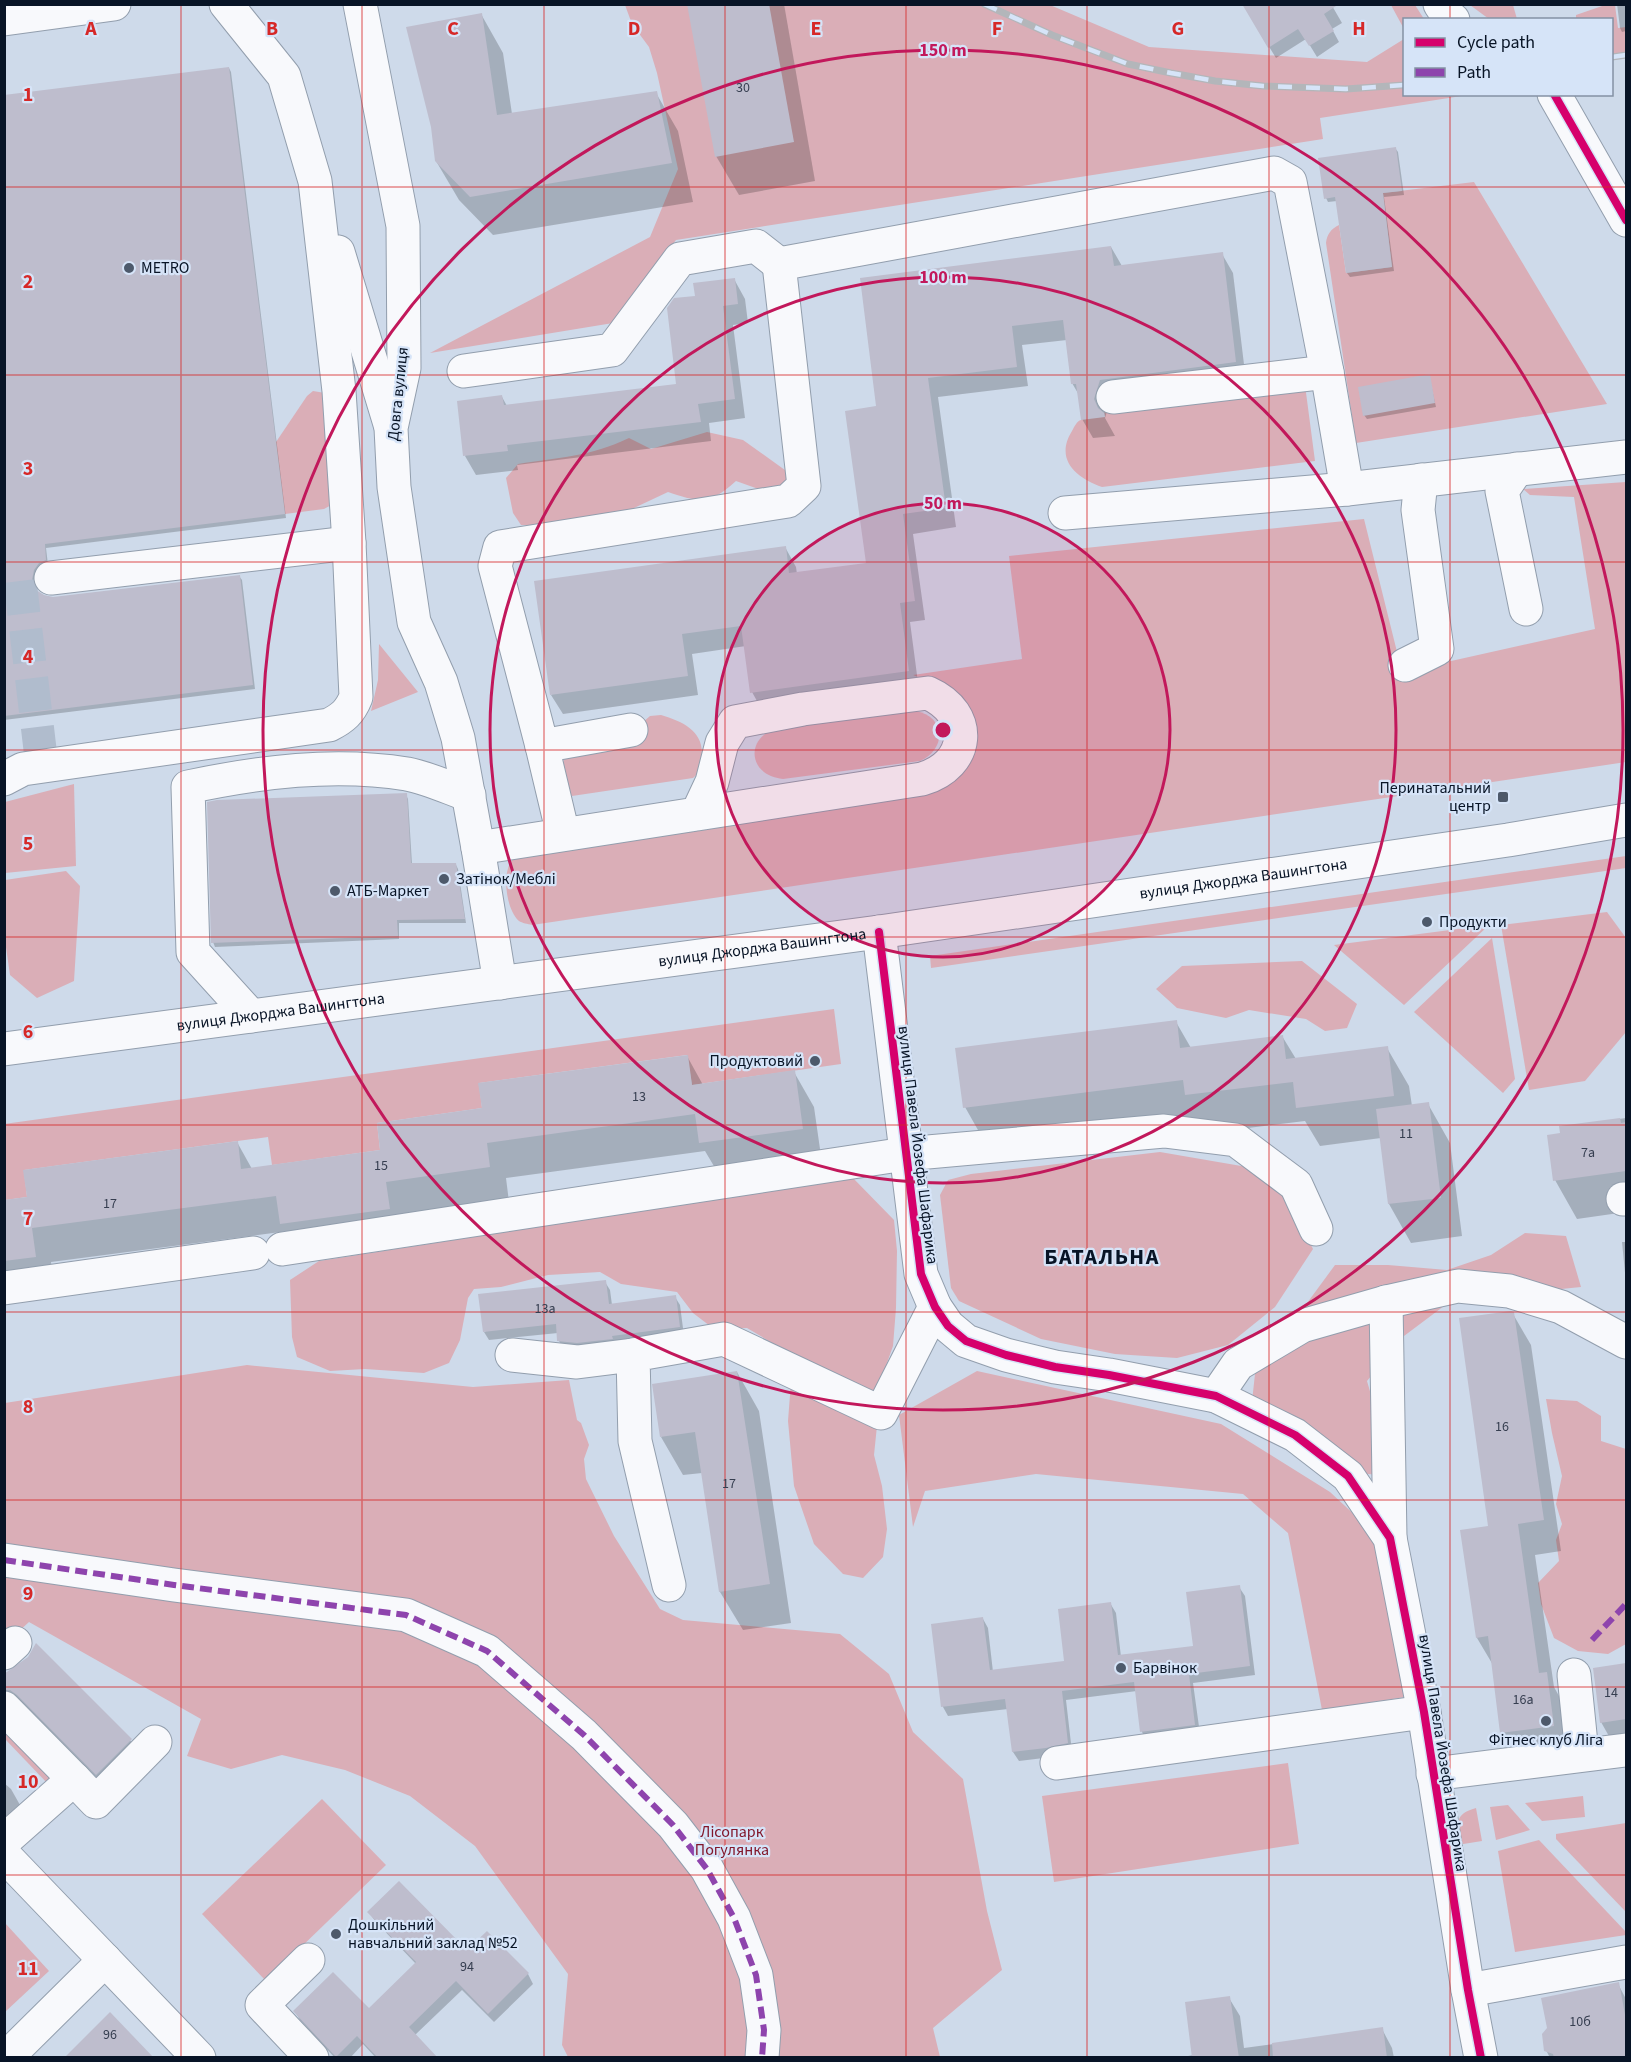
<svg xmlns="http://www.w3.org/2000/svg" width="1631" height="2062" viewBox="0 0 1631 2062" font-family="'Source Sans 3',sans-serif">
  <style>
    .green { fill: #daaeb7 }
    .shadow { fill: #0003 }
    .building { fill: #bebdcd }
    .lines { fill: none; stroke-linecap: round; stroke-linejoin: round }
    .minor-tunnel { stroke: #b0bccd; stroke-width: 33; stroke-dasharray: 33 16; stroke-linecap: butt }
    .minor-casing { stroke: #929ead; stroke-width: 35 }
    .major-casing { stroke: #929ead; stroke-width: 35 }
    .minor { stroke: #f8f9fc; stroke-width: 33 }
    .major { stroke: #f8f9fc; stroke-width: 33 }
    .rail-casing { stroke: #b3b6ba; stroke-width: 7 }
    .rail { stroke: #d6e4f8; stroke-width: 4.5; stroke-dasharray: 14; stroke-linecap: butt }
    .quiet { stroke: #8e44ad; stroke-width: 6; stroke-dasharray: 12 6; stroke-linecap: butt }
    .cycleway-casing { stroke: #d6e4f8; stroke-width: 11 }
    .cycleway { stroke: #d6006c; stroke-width: 8 }
    .grid { fill: none; stroke: #d62828; stroke-width: 1.5; stroke-opacity: 0.55 }
    .ring { fill: none; stroke: #c2185b; stroke-width: 3 }
    .poi-dot { fill: #4d596b; stroke: #d6e4f8; stroke-width: 2 }
    .labels { text-anchor: middle; dominant-baseline: central; stroke-width: 4.5; stroke-linejoin: round; paint-order: stroke }
    .number-label { font-size: 14px; fill: #363e50 }
    .poi-label { font-size: 16px; fill: #081426; stroke: #d6e4f8; text-anchor: start }
    .street-label { font-size: 16px; fill: #081426; stroke: #d6e4f8 }
    .park-label { font-size: 16px; fill: #82172b; stroke: #d6e4f8 }
    .district-label { font-size: 22px; font-weight: bold; letter-spacing: 1.5px; fill: #081426; stroke: #d6e4f8 }
    .grid-label { font-size: 20px; text-anchor: middle; font-weight: bold; fill: #d62828; stroke: #d6e4f8; stroke-width: 4.5; stroke-linejoin: round; paint-order: stroke }
    .centre { fill: #c2185b; stroke: #d6e4f8; stroke-width: 3 }
    .ring-label { font-size: 18px; text-anchor: middle; font-weight: bold; fill: #c2185b; stroke: #d6e4f8; stroke-width: 4.5; stroke-linejoin: round; paint-order: stroke }
  </style>
  <rect width="100%" height="100%" fill="#cedaea"/>
  <!-- green -->
  <g class="green">
    <polygon points="625,5 1050,5 1149,47 1367,62 1404,39 1404,94 1468,95 1320,118 1323,139 676,240 613,323 430,353 650,237 678,169 657,73 649,47 632,24"/>
    <polygon points="1391,5 1415,5 1424,19 1404,20 1404,29"/>
    <polygon points="1470,5 1513,5 1517,19 1489,19"/>
    <polygon points="1605,5 1615,5 1618,28 1626,27 1626,55 1612,57 1612,20 1576,19 1576,15"/>
    <path d="M1474,182L1607,404L1356,443L1326,243C1327,234 1331,229 1339,225L1346,273L1392,267L1383,193Z"/>
    <path d="M1305,385L1315,461L1102,487C1077,478 1054,460 1072,431C1074,427 1077,421 1081,420C1087,417 1098,417 1105,417L1104,410Z"/>
    <polygon points="313,391 325,393 333,504 324,509 285,514 276,442 307,396"/>
    <path d="M707,432L743,440L796,478L785,488L767,492L736,481C709,505 701,503 668,492L617,516L546,525H521L513,513L506,478L518,464C559,457 590,457 629,438L651,449Z"/>
    <path d="M1626,482V762L532,925C528,924 522,923 519,921C506,910 501,871 513,859C516,856 521,853 525,851L917,796L936,792L952,781L938,685L913,675L1022,659L1009,556L1364,519L1402,672L1595,629L1574,497L1530,495L1523,489Z"/>
    <polygon points="379,644 418,692 371,711 378,680"/>
    <path d="M915,711C946,716 947,749 920,761L783,779C750,776 744,741 774,729Z"/>
    <path d="M661,715C685,722 707,733 701,762C700,770 699,773 693,778L572,796C562,782 559,773 565,756L642,723L650,716Z"/>
    <polygon points="74,784 76,866 5,873 5,802"/>
    <polygon points="1626,856 1626,868 931,968 930,956"/>
    <polygon points="66,871 80,886 74,981 37,998 10,975 4,933 5,880"/>
    <polygon points="1607,912 1626,938 1626,1032 1585,1081 1529,1090 1501,925"/>
    <polygon points="1489,925 1404,1005 1334,945"/>
    <polygon points="1492,938 1515,1079 1503,1093 1414,1012"/>
    <polygon points="1302,961 1357,1004 1347,1028 1325,1031 1306,1019 1249,1010 1226,1018 1177,1008 1156,989 1182,966"/>
    <polygon points="834,1009 841,1064 692,1085 687,1055 479,1083 482,1108 377,1123 380,1150 272,1165 268,1137 24,1170 27,1197 5,1200 4,1124"/>
    <polygon points="1160,1152 1247,1167 1284,1191 1313,1249 1275,1307 1228,1345 1177,1358 1115,1354 1041,1339 959,1301 951,1288 940,1195 948,1180 971,1174"/>
    <polygon points="853,1178 894,1220 897,1251 896,1308 893,1346 882,1377 874,1455 882,1486 887,1529 883,1557 863,1578 843,1574 814,1544 794,1486 788,1421 791,1382 774,1344 747,1328 714,1329 693,1313 677,1292 621,1284 600,1272 548,1275 501,1287 474,1289 468,1298 460,1340 449,1363 424,1373 365,1369 330,1371 297,1357 292,1337 290,1280 319,1261"/>
    <polygon points="1525,1233 1566,1236 1581,1287 1452,1300 1404,1336 1367,1381 1382,1433 1383,1475 1353,1473 1249,1429 1255,1374 1335,1265 1388,1265 1447,1270 1491,1255"/>
    <polygon points="247,1365 473,1387 569,1380 577,1420 581,1423 589,1445 584,1459 586,1479 614,1536 660,1609 683,1620 840,1634 889,1674 913,1732 963,1779 987,1911 1002,1970 933,2028 940,2057 568,2057 562,2045 568,1974 475,1846 410,1796 345,1770 282,1755 231,1769 187,1756 201,1719 29,1622 5,1644 5,1403"/>
    <polygon points="977,1371 1221,1424 1330,1492 1359,1519 1380,1552 1405,1697 1322,1710 1288,1533 1243,1494 1036,1474 925,1491 913,1527 899,1415"/>
    <polygon points="1546,1399 1577,1401 1601,1416 1601,1441 1626,1449 1626,1644 1608,1654 1578,1651 1554,1638 1541,1604 1538,1583 1559,1561 1556,1540 1562,1524 1556,1504 1562,1476 1552,1433"/>
    <polygon points="4,1724 52,1774 49,1785 5,1739"/>
    <polygon points="1288,1763 1299,1844 1054,1882 1042,1796"/>
    <polygon points="1583,1796 1585,1817 1542,1821 1525,1803"/>
    <polygon points="322,1799 386,1865 266,1981 202,1914"/>
    <polygon points="1508,1805 1530,1830 1496,1840 1490,1807"/>
    <path d="M1476,1808L1482,1841L1457,1845C1457,1824 1454,1814 1476,1808Z"/>
    <polygon points="1626,1823 1626,1912 1556,1839 1556,1834"/>
    <polygon points="1539,1840 1626,1932 1626,1935 1515,1952 1498,1851"/>
    <polygon points="5,1923 49,1971 5,2012"/>
  </g>
  <!-- shadow -->
  <g class="shadow">
    <polygon points="689,4 784,4 815,181 739,195 716,156"/>
    <polygon points="1243,4 1331,4 1342,23 1332,29 1339,42 1317,57 1306,39 1276,58"/>
    <polygon points="1617,4 1626,4 1626,31 1622,32 1620,28"/>
    <polygon points="481,14 503,53 512,114 656,93 678,131 693,202 493,235 459,200 436,161"/>
    <polygon points="229,68 231,72 286,518 46,548 48,565 36,575 34,585 37,592 44,597 53,598 239,576 242,580 255,689 4,720 4,96"/>
    <polygon points="1395,148 1398,152 1404,195 1384,197 1394,271 1350,277 1347,273 1337,201 1328,202 1326,198"/>
    <polygon points="1111,247 1122,266 1222,254 1233,273 1246,381 1111,399 1105,418 1115,436 1093,438 1082,419 1079,395 1072,383 1067,340 1022,345 1028,386 938,397 956,527 913,534 925,620 910,622 919,690 763,712 752,692 746,646 692,654 698,695 563,714 551,695 785,547 796,567 797,574 867,564 878,408"/>
    <polygon points="734,279 745,299 748,323 733,325 745,418 709,423 711,441 517,465 518,470 476,475 465,456 502,397 507,406 678,385"/>
    <polygon points="1429,376 1436,407 1367,419 1364,415"/>
    <polygon points="406,795 408,799 412,864 456,865 458,869 466,923 399,923 399,939 215,947 213,942"/>
    <polygon points="1176,1022 1191,1048 1282,1036 1296,1059 1387,1048 1409,1086 1412,1106 1428,1104 1450,1143 1462,1236 1411,1243 1389,1204 1381,1138 1320,1146 1305,1121 1208,1133 1200,1119 987,1146 965,1107"/>
    <polygon points="687,1056 703,1085 794,1072 814,1107 822,1163 721,1178 705,1151 506,1178 509,1202 51,1262 55,1292 4,1299 4,1202 28,1199 237,1142 252,1169 382,1151 484,1110"/>
    <polygon points="1626,1118 1626,1212 1577,1219 1555,1180 1562,1134 1561,1127"/>
    <polygon points="1622,1242 1626,1242 1626,1283"/>
    <polygon points="605,1282 610,1290 612,1305 675,1297 680,1305 684,1336 564,1349 559,1341 558,1333 489,1340 484,1332"/>
    <polygon points="1513,1314 1531,1345 1561,1551 1535,1555 1554,1687 1564,1705 1571,1758 1520,1764 1502,1732 1493,1665 1477,1638"/>
    <polygon points="737,1372 759,1411 791,1623 743,1630 720,1592 702,1473 683,1475 661,1437"/>
    <polygon points="1239,1587 1245,1596 1255,1675 1193,1683 1200,1734 1147,1741 1142,1732 1137,1691 1066,1700 1072,1752 1052,1757 1019,1761 1013,1752 1008,1709 948,1716 943,1707 932,1625 983,1619 988,1628 993,1672 1066,1662 1110,1603 1116,1613 1121,1657 1195,1647"/>
    <polygon points="1626,1665 1626,1760 1623,1761 1601,1722 1595,1669"/>
    <polygon points="4,1677 130,1740 136,1749 102,1783 24,1704 4,1693"/>
    <polygon points="4,1783 11,1789 33,1828 4,1856"/>
    <polygon points="369,1912 467,1952 528,1974 533,1984 494,2022 462,1990 415,2035 436,2058 376,2058 363,2044 350,2058 335,2058 300,2020 295,2011 369,2010 416,1964 375,1921"/>
    <polygon points="1618,1984 1626,1999 1626,2058 1550,2058 1546,2050"/>
    <polygon points="1229,1998 1240,2016 1244,2048 1382,2029 1392,2048 1394,2058 1178,2058 1193,2055"/>
  </g>
  <!-- building -->
  <g class="building">
    <polygon points="687,4 769,4 794,142 715,157"/>
    <polygon points="1242,4 1339,4 1324,14 1334,31 1309,46 1298,29 1268,48"/>
    <polygon points="482,13 497,115 657,91 672,163 470,197 435,161 431,127 406,27"/>
    <polygon points="229,67 285,514 45,544 46,560 39,563 34,570 32,580 36,590 44,595 53,597 240,575 253,685 4,716 4,95"/>
    <polygon points="1396,147 1402,191 1383,193 1392,267 1346,273 1335,197 1324,199 1318,158"/>
    <polygon points="1111,246 1114,266 1223,252 1236,362 1100,380 1094,399 1098,408 1104,413 1105,417 1081,420 1076,384 1071,384 1063,320 1012,326 1017,367 928,378 946,508 903,514 915,601 900,603 909,671 750,693 741,626 682,634 688,676 550,695 534,581 786,546 789,573 866,563 845,411 876,406 860,278"/>
    <polygon points="735,278 738,304 723,306 735,399 698,404 701,422 507,445 508,451 463,456 457,401 502,395 504,405 676,384 667,308 674,298 695,296 693,283"/>
    <polygon points="1430,374 1435,403 1363,416 1358,387"/>
    <polygon points="407,793 411,863 456,863 465,919 397,920 398,936 211,943 207,802 217,800"/>
    <polygon points="1177,1020 1180,1048 1283,1035 1286,1059 1388,1046 1394,1096 1296,1108 1293,1082 1185,1095 1183,1080 963,1108 955,1048"/>
    <polygon points="688,1055 692,1085 795,1070 803,1129 699,1143 695,1114 487,1143 490,1167 386,1182 390,1209 280,1224 276,1196 32,1228 36,1257 4,1261 4,1200 27,1197 23,1170 238,1141 241,1169 380,1150 377,1123 482,1108 478,1083"/>
    <polygon points="1429,1102 1441,1198 1388,1204 1376,1109"/>
    <polygon points="1620,1118 1621,1123 1626,1122 1626,1171 1553,1181 1547,1135 1560,1133 1559,1126"/>
    <polygon points="606,1280 609,1304 676,1295 680,1327 612,1336 613,1339 577,1343 557,1341 556,1324 483,1332 478,1294"/>
    <polygon points="1511,1311 1514,1312 1544,1520 1518,1524 1539,1673 1547,1672 1554,1726 1500,1733 1488,1636 1476,1638 1460,1530 1488,1526 1459,1318"/>
    <polygon points="737,1371 770,1584 719,1592 695,1432 660,1437 652,1384"/>
    <polygon points="1240,1585 1250,1666 1189,1674 1195,1725 1140,1732 1134,1682 1062,1691 1068,1743 1046,1748 1012,1752 1005,1699 941,1707 931,1624 983,1617 990,1670 1064,1661 1058,1609 1111,1602 1118,1655 1193,1646 1186,1592"/>
    <polygon points="36,1643 132,1739 96,1775 17,1695 10,1690 4,1690 4,1674 28,1657"/>
    <polygon points="1626,1663 1626,1719 1600,1723 1593,1668"/>
    <polygon points="399,1881 467,1950 487,1931 529,1973 488,2014 456,1981 409,2027 438,2058 378,2058 357,2036 336,2057 293,2011 333,1972 369,2008 416,1962 367,1912"/>
    <polygon points="1619,1982 1626,2020 1626,2058 1554,2058 1553,2054 1544,2051 1542,2034 1547,2028 1541,1998"/>
    <polygon points="1230,1996 1239,2058 1192,2058 1185,2002"/>
    <polygon points="110,2012 154,2058 64,2058"/>
    <polygon points="1383,2027 1387,2058 1273,2058 1272,2043"/>
  </g>
  <g class="lines">
    <!-- minor-tunnel -->
    <polyline class="minor-tunnel" points="20,581 42,766"/>
    <!-- minor casing -->
    <g class="minor-casing">
      <g id="minor">
        <polyline points="360,4 403,226 404,368 391,428 394,487 414,622 441,682 458,738 478,848 500,983"/>
        <polyline points="1440,4 1448,16 1453,20"/>
        <polyline points="4,19 114,4"/>
        <polyline points="1554,94 1626,220"/>
        <polyline points="338,252 390,424"/>
        <polyline points="464,371 612,350 680,259 756,246 779,264"/>
        <polyline points="1113,397 1327,372"/>
        <polyline points="1517,469 1502,491 1526,609"/>
        <polyline points="1065,513 1347,489 1626,457"/>
        <polyline points="51,578 349,543"/>
        <polyline points="1405,665 1437,649 1418,510 1421,480"/>
        <polyline points="631,730 542,746 495,566 500,547 788,501 804,486 779,264 1274,173 1290,182 1327,372 1347,489"/>
        <polyline points="542,746 563,834"/>
        <path d="M4,779L23,769L329,725C343,718 350,712 356,697L349,543L339,391L315,181L284,76L226,4"/>
        <path d="M478,848L922,779C970,765 975,714 928,693L803,709L735,722L722,743L712,782L697,814"/>
        <polyline points="879,932 921,1274 935,1307 948,1326 966,1341 1006,1355 1055,1367 1109,1375 1216,1396 1295,1435 1348,1476 1390,1538 1424,1712 1468,1990 1481,2058"/>
        <path d="M251,1016L193,952L188,787C259,772 334,762 407,774C428,778 449,788 469,795"/>
        <polyline points="1623,1199 1626,1199"/>
        <polyline points="282,1249 905,1154 1164,1131 1236,1140 1296,1185 1316,1229"/>
        <polyline points="4,1288 253,1253"/>
        <polyline points="1386,1302 1390,1538"/>
        <polyline points="512,1355 577,1362 633,1355"/>
        <polyline points="1216,1396 1238,1364 1302,1326 1386,1302 1458,1286 1509,1291 1561,1307 1626,1342"/>
        <polyline points="4,1560 174,1585 406,1615 487,1651 584,1735 673,1825 707,1869 734,1918 756,1975 764,2030 762,2058"/>
        <polyline points="669,1585 635,1441 633,1355 724,1339 881,1413 935,1307"/>
        <polyline points="4,1653 15,1643"/>
        <polyline points="1574,1675 1582,1754"/>
        <polyline points="4,1708 74,1779 4,1841"/>
        <polyline points="1057,1763 1424,1712"/>
        <polyline points="1433,1774 1626,1750"/>
        <polyline points="74,1779 96,1802 155,1742"/>
        <polyline points="4,1855 199,2058"/>
        <polyline points="308,1960 262,2005 312,2058"/>
        <polyline points="1468,1990 1626,1962"/>
        <polyline points="6,2058 105,1960"/>
      </g>
    </g>
    <!-- major casing -->
    <g class="major-casing">
      <g id="major">
        <path id="s1" d="M4,1049L879,932L1508,840L1626,820"/>
      </g>
    </g>
    <!-- minor -->
    <use href="#minor" class="minor"/>
    <!-- major -->
    <use href="#major" class="major"/>
    <!-- rail casing -->
    <g class="rail-casing">
      <g id="rail">
        <polyline points="984,4 1052,35 1128,64 1171,73 1215,81 1263,86 1346,89 1404,85"/>
        <polyline points="1612,57 1626,55"/>
      </g>
    </g>
    <!-- rail -->
    <use href="#rail" class="rail"/>
    <!-- quiet -->
    <g class="quiet">
      <polyline points="4,1560 174,1585 406,1615 487,1651 584,1735 673,1825 707,1869 734,1918 756,1975 764,2030 762,2058"/>
      <polyline points="1592,1640 1626,1604"/>
    </g>
    <!-- cycleway casing -->
    <g class="cycleway-casing">
      <g id="cycleway">
        <polyline points="1554,94 1626,220"/>
        <polyline points="879,932 921,1274 935,1307 948,1326 966,1341 1006,1355 1055,1367 1109,1375 1216,1396 1295,1435 1348,1476 1390,1538 1424,1712 1468,1990 1481,2058"/>
      </g>
    </g>
    <!-- cycleway -->
    <use href="#cycleway" class="cycleway"/>
  </g>
  <!-- grid -->
  <path class="grid" d="M181,4V2058M362,4V2058M544,4V2058M725,4V2058M906,4V2058M1087,4V2058M1269,4V2058M1450,4V20M1450,94V2058M4,187H1626M4,375H1626M4,562H1626M4,750H1626M4,937H1626M4,1125H1626M4,1312H1626M4,1500H1626M4,1687H1626M4,1875H1626"/>
  <!-- distance rings -->
  <circle cx="943" cy="730" r="227" fill="#c2185b" fill-opacity=".12"/>
  <g class="ring">
    <circle cx="943" cy="730" r="227"/>
    <circle cx="943" cy="730" r="453"/>
    <circle cx="943" cy="730" r="680"/>
  </g>
  <!-- markers -->
  <g class="poi-dot">
    <circle cx="129" cy="268" r="6"/>
    <rect x="1497" y="791" width="12" height="12" rx="3"/>
    <circle cx="444" cy="879" r="6"/>
    <circle cx="335" cy="891" r="6"/>
    <circle cx="1427" cy="922" r="6"/>
    <circle cx="815" cy="1061" r="6"/>
    <circle cx="1121" cy="1668" r="6"/>
    <circle cx="1546" cy="1721" r="6"/>
    <circle cx="336" cy="1934" r="6"/>
  </g>
  <g class="labels">
    <!-- number labels -->
    <g class="number-label">
      <text x="743" y="88">30</text>
      <text x="639" y="1097">13</text>
      <text x="1406" y="1134">11</text>
      <text x="1588" y="1153">7а</text>
      <text x="381" y="1166">15</text>
      <text x="110" y="1204">17</text>
      <text x="545" y="1309">13а</text>
      <text x="1502" y="1427">16</text>
      <text x="729" y="1484">17</text>
      <text x="1611" y="1693">14</text>
      <text x="1523" y="1700">16а</text>
      <text x="467" y="1967">94</text>
      <text x="1580" y="2022">10б</text>
      <text x="110" y="2035">96</text>
    </g>
    <!-- poi labels -->
    <g class="poi-label">
      <text x="141" y="268">METRO</text>
      <text x="1491" y="788" text-anchor="end">Перинатальний<tspan x="1491" dy="18">центр</tspan></text>
      <text x="456" y="879">Затінок/Меблі</text>
      <text x="347" y="891">АТБ-Маркет</text>
      <text x="1439" y="922">Продукти</text>
      <text x="803" y="1061" text-anchor="end">Продуктовий</text>
      <text x="1133" y="1668">Барвінок</text>
      <text x="1546" y="1740" text-anchor="middle">Фітнес клуб Ліга</text>
      <text x="348" y="1925">Дошкільний<tspan x="348" dy="18">навчальний заклад №52</tspan></text>
    </g>
    <!-- street labels -->
    <g class="street-label">
      <text transform="translate(398 394) rotate(-84)">Довга вулиця</text>
      <text stroke="none"><textPath href="#s1" startOffset="1251">вулиця Джорджа Вашингтона</textPath></text>
      <text stroke="none"><textPath href="#s1" startOffset="765">вулиця Джорджа Вашингтона</textPath></text>
      <text stroke="none"><textPath href="#s1" startOffset="279">вулиця Джорджа Вашингтона</textPath></text>
      <text transform="translate(918 1145) rotate(83)">вулиця Павела Йозефа Шафарика</text>
      <text transform="translate(1443 1753) rotate(81)">вулиця Павела Йозефа Шафарика</text>
    </g>
    <!-- park labels -->
    <g class="park-label">
      <text x="732" y="1832">Лісопарк<tspan x="732" dy="18">Погулянка</tspan></text>
    </g>
    <!-- district labels -->
    <g class="district-label">
      <text x="1102" y="1257">БАТАЛЬНА</text>
    </g>
  </g>
  <g class="grid-label">
    <text x="91" y="35">A</text>
    <text x="272" y="35">B</text>
    <text x="453" y="35">C</text>
    <text x="634" y="35">D</text>
    <text x="816" y="35">E</text>
    <text x="997" y="35">F</text>
    <text x="1178" y="35">G</text>
    <text x="1359" y="35">H</text>
    <text x="28" y="101">1</text>
    <text x="28" y="288">2</text>
    <text x="28" y="475">3</text>
    <text x="28" y="663">4</text>
    <text x="28" y="850">5</text>
    <text x="28" y="1038">6</text>
    <text x="28" y="1225">7</text>
    <text x="28" y="1413">8</text>
    <text x="28" y="1600">9</text>
    <text x="28" y="1788">10</text>
    <text x="28" y="1975">11</text>
  </g>
  <circle cx="943" cy="730" r="9" class="centre"/>
  <g class="ring-label">
    <text x="943" y="56">150 m</text>
    <text x="943" y="283">100 m</text>
    <text x="943" y="509">50 m</text>
  </g>
  <!-- border -->
  <rect width="1631" height="2062" fill="none" stroke="#081426" stroke-width="12"/>
  <!-- legend -->
  <rect x="1403" y="18" width="210" height="78" fill="#d6e4f8" stroke="#8491a4" stroke-width="1.5"/>
  <rect x="1415" y="38" width="30" height="9" fill="#d6006c" stroke="#8491a4" stroke-width="1.5"/>
  <text x="1457" y="48" font-size="18" fill="#081426">Cycle path</text>
  <rect x="1415" y="68" width="30" height="9" fill="#8e44ad" stroke="#8491a4" stroke-width="1.5"/>
  <text x="1457" y="78" font-size="18" fill="#081426">Path</text>
</svg>
